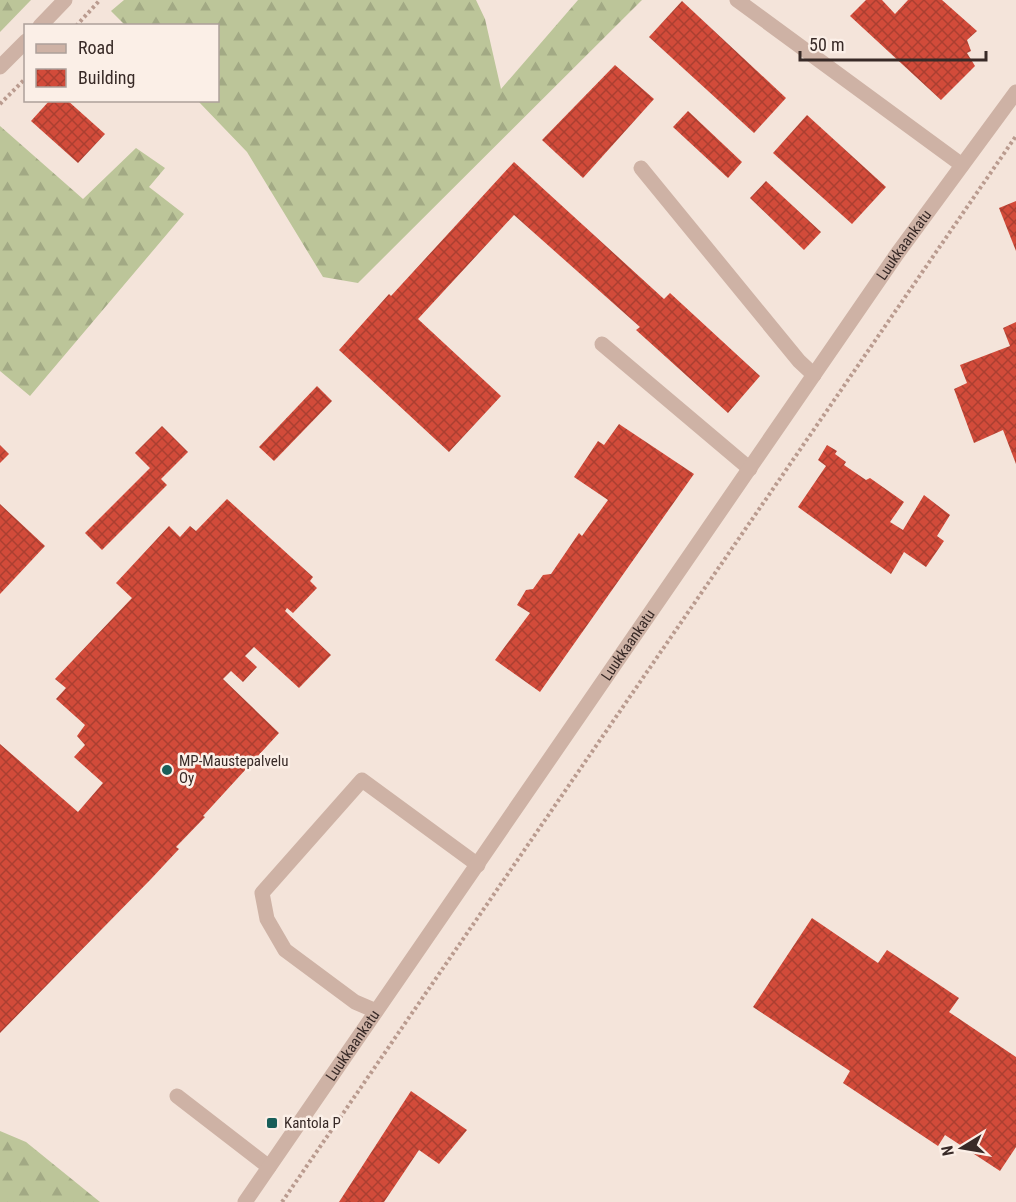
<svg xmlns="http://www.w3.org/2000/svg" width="1016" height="1202" viewBox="0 0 1016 1202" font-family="'Roboto Condensed',sans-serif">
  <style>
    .forest { fill: url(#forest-firs) }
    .building { fill: url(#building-cross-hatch) }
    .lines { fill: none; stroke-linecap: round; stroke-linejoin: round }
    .path { stroke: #ba9b8f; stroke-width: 4; stroke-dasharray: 3 3; stroke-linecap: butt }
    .minor { stroke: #ceb2a5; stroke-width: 15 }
    .poi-dot { fill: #185e59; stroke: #fbefe7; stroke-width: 2 }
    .labels { text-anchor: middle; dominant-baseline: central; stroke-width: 5; stroke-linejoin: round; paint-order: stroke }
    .street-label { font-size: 15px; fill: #382a27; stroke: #fbefe7 }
    .poi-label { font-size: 15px; fill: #382a27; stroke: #fbefe7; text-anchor: start }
  </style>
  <defs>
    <pattern id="forest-firs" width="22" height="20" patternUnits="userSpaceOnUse" patternTransform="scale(1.5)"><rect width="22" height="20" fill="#bcc599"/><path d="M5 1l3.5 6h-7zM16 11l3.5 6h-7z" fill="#a2a984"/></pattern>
    <pattern id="building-cross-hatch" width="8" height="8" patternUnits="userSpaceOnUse" patternTransform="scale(1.5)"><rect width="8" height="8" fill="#d24b3a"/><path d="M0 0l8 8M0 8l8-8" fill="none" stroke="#ab3f31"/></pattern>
  </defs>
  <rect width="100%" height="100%" fill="#f4e4da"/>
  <!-- forest -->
  <g class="forest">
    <polygon points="0,0 31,0 0,32"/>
    <polygon points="124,0 476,0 485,19 501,89 578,0 642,0 358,283 323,277 247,152 198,101 218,100 218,26 125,25 111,11"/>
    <polygon points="0,126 83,199 136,148 165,168 149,187 184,214 30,396 0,371"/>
    <polygon points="0,1131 26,1142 100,1202 0,1202"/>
  </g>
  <!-- building -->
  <g class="building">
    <polygon points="866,0 882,0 895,14 908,0 942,0 977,31 967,40 971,51 967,53 975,66 941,100 850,16"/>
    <polygon points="682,1 786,98 754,133 649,37"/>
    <polygon points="615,65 654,99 583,178 542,140"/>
    <polygon points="50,100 67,100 105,134 78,163 31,121"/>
    <polygon points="688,111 742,162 728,178 673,127"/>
    <polygon points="807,115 886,187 852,224 773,153"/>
    <polygon points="514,162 664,299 670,293 760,376 728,413 636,330 640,327 514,215 418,319 501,396 449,452 339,350 389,294 391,296"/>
    <polygon points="766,181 821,232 804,250 750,198"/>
    <polygon points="1016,201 1016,251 999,208"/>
    <polygon points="1016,322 1016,464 1003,430 974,443 954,389 967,383 960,365 1010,346 1003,328"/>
    <polygon points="317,386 332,401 274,461 259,447"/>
    <polygon points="619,424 694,474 540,692 495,660 530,613 517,605 526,590 533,589 543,575 551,574 579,533 582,536 608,500 574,477 598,441 604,445"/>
    <polygon points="162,426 188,452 161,479 167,485 102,550 85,533 150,468 135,453"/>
    <polygon points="0,445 9,454 0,463"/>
    <polygon points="827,445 837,451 835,454 846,462 844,465 866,480 870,478 904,502 890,522 903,530 924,495 950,515 937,536 944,541 926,567 904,552 891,574 798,507 826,466 818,460"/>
    <polygon points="227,499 313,577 310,581 317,588 293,613 287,608 285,611 331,655 299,688 254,647 245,656 257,667 243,682 231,671 223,679 279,733 203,816 205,817 176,847 179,849 151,879 0,1033 0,744 78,812 103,783 74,757 85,745 77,736 85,725 56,699 66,688 55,679 132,598 116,583 169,526 180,537 190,526 196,531"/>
    <polygon points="0,504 45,546 0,594"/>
    <polygon points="812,918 878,963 887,950 959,998 949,1012 1016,1057 1016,1147 1000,1171 945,1135 938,1146 843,1083 850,1071 753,1007"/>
    <polygon points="411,1091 467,1130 439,1164 419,1150 384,1202 339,1202"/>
  </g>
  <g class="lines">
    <!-- path -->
    <g class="path">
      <polyline points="76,26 100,0"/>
      <polyline points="0,104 26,78"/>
      <polyline points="282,1202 1016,136"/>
    </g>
    <!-- minor -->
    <g class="minor">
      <polyline points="737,0 962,165"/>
      <polyline points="40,26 65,0"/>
      <polyline points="0,67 26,41"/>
      <polyline points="641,168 799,361 814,375"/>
      <polyline points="602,344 750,469"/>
      <polyline points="376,1011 355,1002 285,950 267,919 262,893 362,780 478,865"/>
      <polyline points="177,1096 269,1167"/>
      <path id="s1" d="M245,1202L897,254L1016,92"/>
    </g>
  </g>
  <!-- markers -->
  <g class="poi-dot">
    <circle cx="167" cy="770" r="6"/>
    <rect x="266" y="1117" width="12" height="12" rx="3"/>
  </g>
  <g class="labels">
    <!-- street labels -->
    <g class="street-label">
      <text stroke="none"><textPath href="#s1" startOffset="1162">Luukkaankatu</textPath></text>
      <text stroke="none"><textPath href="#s1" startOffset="676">Luukkaankatu</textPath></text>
      <text stroke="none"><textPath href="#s1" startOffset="190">Luukkaankatu</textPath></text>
    </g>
    <!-- poi labels -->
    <g class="poi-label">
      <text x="179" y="761">MP-Maustepalvelu<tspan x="179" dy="17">Oy</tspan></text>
      <text x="284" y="1123">Kantola P</text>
    </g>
  </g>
  <!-- legend -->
  <rect x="24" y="24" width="195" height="78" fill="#fbefe7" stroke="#ada09a" stroke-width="1.5"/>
  <rect x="36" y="44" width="30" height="9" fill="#ceb2a5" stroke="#ada09a" stroke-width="1.5"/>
  <text x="78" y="54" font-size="18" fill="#382a27">Road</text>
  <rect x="36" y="69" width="30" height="18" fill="url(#building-cross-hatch)" stroke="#ada09a" stroke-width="1.5"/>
  <text x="78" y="84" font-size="18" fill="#382a27">Building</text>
  <!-- north arrow -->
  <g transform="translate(962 1148) rotate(259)" stroke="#fbefe7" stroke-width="4.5" paint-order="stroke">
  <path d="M0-4.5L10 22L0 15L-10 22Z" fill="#382a27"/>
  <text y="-9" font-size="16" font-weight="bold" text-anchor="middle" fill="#382a27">N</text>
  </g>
  <!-- scale -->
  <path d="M800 51v9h186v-9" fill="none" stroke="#382a27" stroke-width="3"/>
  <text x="809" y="51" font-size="18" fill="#382a27" stroke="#fbefe7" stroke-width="4.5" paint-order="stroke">50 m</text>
</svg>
